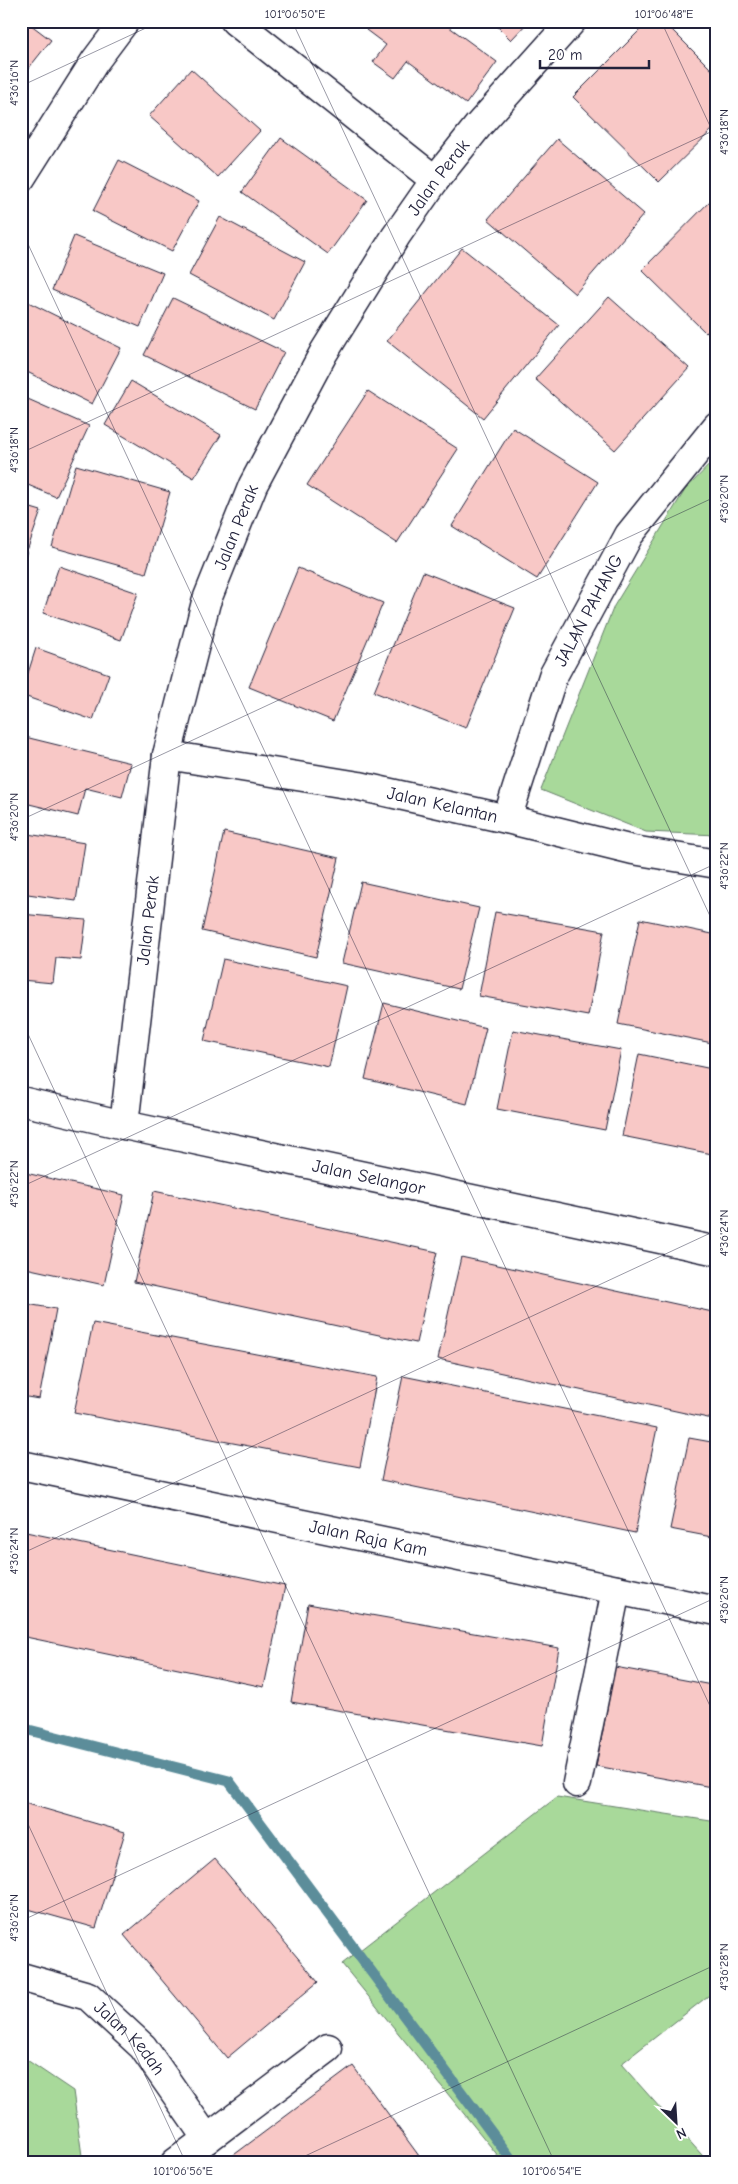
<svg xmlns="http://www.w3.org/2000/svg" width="738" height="2184" viewBox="0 0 738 2184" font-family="'Comic Neue',sans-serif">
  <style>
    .green { fill: #a8d99a; stroke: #657e6a }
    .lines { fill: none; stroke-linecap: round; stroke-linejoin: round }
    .stream { stroke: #5c8d9a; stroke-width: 11 }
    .building { fill: #f8c8c6; stroke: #22223b }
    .street-casing { stroke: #22223b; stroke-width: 31 }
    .street { stroke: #fff; stroke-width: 28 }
    .ticks { fill: none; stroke: #22223b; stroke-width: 1; stroke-opacity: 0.45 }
    .labels { text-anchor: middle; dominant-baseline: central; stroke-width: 4; stroke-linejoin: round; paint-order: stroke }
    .street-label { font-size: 18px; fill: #22223b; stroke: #fff }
    .neatline { fill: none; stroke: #22223b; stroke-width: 2 }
    .ticks-label { font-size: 12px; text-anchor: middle; fill: #22223b }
  </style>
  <rect width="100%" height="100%" fill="#fff"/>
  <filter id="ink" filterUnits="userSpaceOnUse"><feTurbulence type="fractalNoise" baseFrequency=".02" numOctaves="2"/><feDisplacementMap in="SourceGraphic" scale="10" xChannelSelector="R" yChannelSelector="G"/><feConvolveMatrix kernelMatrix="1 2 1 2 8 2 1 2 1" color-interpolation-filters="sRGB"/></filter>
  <g filter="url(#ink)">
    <!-- green -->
    <g class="green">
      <polygon points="717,457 717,835 646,832 541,790 614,606 685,490"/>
      <polygon points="557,1797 717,1822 717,1989 621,2064 709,2163 504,2163 342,1964"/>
      <polygon points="21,2056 73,2091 83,2163 21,2163"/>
    </g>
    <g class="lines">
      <!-- stream -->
      <polyline class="stream" points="21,1728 229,1781 514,2163"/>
    </g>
    <!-- building -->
    <g class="building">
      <polygon points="21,21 26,21 51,40 21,78"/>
      <polygon points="372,21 441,21 497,62 466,104 408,61 395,78 373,62 386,45 366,30"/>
      <polygon points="492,21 529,21 511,40"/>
      <polygon points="649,21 663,21 717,75 717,125 659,182 573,97"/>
      <polygon points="191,69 260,131 218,177 149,116"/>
      <polygon points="281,138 367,200 328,254 242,192"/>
      <polygon points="557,139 644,214 575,294 488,219"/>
      <polygon points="119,160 199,201 172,251 93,211"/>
      <polygon points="717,194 717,323 706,333 642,270"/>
      <polygon points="220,217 305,262 274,320 189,275"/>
      <polygon points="74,236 163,273 140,327 52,290"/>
      <polygon points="462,248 559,325 483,418 387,341"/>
      <polygon points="609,297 689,368 615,450 535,379"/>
      <polygon points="173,298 284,352 255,409 144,355"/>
      <polygon points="22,299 121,348 92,404 21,369"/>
      <polygon points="131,381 221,435 194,478 105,425"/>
      <polygon points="368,391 458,449 397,543 307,485"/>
      <polygon points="21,396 89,426 56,497 21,482"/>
      <polygon points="513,428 598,482 537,579 452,526"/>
      <polygon points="76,465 170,492 146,573 52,547"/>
      <polygon points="21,505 41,511 21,568"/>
      <polygon points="59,566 138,593 121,640 43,613"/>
      <polygon points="298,568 383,603 333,721 249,687"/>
      <polygon points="423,572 515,608 466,728 374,692"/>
      <polygon points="36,648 109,674 93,720 21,695"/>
      <polygon points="21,736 131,763 122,797 85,788 78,816 21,802"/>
      <polygon points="224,832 339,858 316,957 202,931"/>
      <polygon points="21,833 85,843 76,901 21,893"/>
      <polygon points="361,882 479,908 459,989 342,963"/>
      <polygon points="495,912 604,931 588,1016 479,996"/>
      <polygon points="21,914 86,920 81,960 56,958 53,983 21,980"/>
      <polygon points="640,919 717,935 717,1044 618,1024"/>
      <polygon points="223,959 347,986 329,1067 204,1041"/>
      <polygon points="384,1003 486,1028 467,1104 365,1079"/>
      <polygon points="513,1030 621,1050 605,1130 497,1109"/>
      <polygon points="639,1054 717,1070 717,1155 622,1136"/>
      <polygon points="21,1172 124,1195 104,1285 21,1267"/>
      <polygon points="154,1191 437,1252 416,1343 134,1282"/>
      <polygon points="461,1257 717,1313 717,1420 438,1359"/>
      <polygon points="21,1303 56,1309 39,1399 21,1396"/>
      <polygon points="93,1323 377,1377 360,1467 74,1413"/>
      <polygon points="403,1376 657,1428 635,1533 381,1480"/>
      <polygon points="689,1438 717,1443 717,1538 670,1529"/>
      <polygon points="21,1531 285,1586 264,1687 21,1636"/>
      <polygon points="308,1604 559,1648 542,1746 291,1702"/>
      <polygon points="615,1667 717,1686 717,1788 596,1766"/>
      <polygon points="21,1802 125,1832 96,1928 21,1907"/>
      <polygon points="215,1859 318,1982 227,2058 124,1935"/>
      <polygon points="353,2066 422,2160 418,2163 223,2163"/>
    </g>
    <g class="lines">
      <!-- street casing -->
      <g class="street-casing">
        <g id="street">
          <polyline points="235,21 435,180"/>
          <polyline points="21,178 95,61 125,21"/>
          <path id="s1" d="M167,755L359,786L507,819L633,850L717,864"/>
          <path id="s2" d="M507,819L553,676L629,535L717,426"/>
          <path id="s3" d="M21,1101L124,1125L717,1251"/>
          <path id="s4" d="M124,1125L167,755L206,602L253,485L324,352L396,236L435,180L478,126L572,21"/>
          <path id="s5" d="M21,1465L717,1611"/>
          <polyline points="577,1783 616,1590"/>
          <path id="s6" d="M21,1977L88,1996L143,2047L207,2139"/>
          <polyline points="175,2163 328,2048"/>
        </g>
      </g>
      <!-- street -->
      <use href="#street" class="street"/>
    </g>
  </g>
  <!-- ticks -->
  <path class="ticks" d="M292,21L717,931M661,21L717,141M21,86L161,21M21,229L717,1721M21,453L717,129M21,820L717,496M21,1019L555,2163M21,1187L717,863M21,1554L717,1230M21,1809L186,2163M21,1921L717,1597M290,2163L717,1964"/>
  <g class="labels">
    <!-- street labels -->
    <g class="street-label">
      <text stroke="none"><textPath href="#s4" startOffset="1016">Jalan Perak</textPath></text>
      <text stroke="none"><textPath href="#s4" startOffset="611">Jalan Perak</textPath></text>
      <text stroke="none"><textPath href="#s2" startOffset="225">JALAN PAHANG</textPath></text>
      <text stroke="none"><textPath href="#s1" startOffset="280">Jalan Kelantan</textPath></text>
      <text stroke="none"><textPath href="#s4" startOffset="206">Jalan Perak</textPath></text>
      <text stroke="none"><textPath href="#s3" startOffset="356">Jalan Selangor</textPath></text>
      <text stroke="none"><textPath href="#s5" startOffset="355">Jalan Raja Kam</textPath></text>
      <text stroke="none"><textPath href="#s6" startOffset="129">Jalan Kedah</textPath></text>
    </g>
  </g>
  <!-- margin -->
  <rect width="738" height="2184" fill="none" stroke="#fff" stroke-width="55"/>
  <!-- north arrow -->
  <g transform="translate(676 2122) rotate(155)" stroke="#ffffff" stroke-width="4" paint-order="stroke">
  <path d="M0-4L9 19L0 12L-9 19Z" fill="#22223b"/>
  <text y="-8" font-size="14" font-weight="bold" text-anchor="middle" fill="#22223b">N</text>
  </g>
  <!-- scale -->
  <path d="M540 60v8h109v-8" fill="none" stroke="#22223b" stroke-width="2.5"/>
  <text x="548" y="60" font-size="15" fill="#22223b" stroke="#ffffff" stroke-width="4" paint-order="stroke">20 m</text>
  <rect x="28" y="28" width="682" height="2128" class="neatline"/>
  <g class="ticks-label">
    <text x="295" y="18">101°06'50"E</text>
    <text x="664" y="18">101°06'48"E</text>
    <text transform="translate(14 83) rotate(-90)" y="4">4°36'16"N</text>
    <text transform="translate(724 132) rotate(-90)" y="4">4°36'18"N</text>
    <text transform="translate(14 450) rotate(-90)" y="4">4°36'18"N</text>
    <text transform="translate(724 499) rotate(-90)" y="4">4°36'20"N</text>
    <text transform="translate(14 817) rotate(-90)" y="4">4°36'20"N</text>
    <text transform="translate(724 866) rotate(-90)" y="4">4°36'22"N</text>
    <text transform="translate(14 1184) rotate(-90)" y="4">4°36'22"N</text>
    <text transform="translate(724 1233) rotate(-90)" y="4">4°36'24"N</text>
    <text transform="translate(14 1551) rotate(-90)" y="4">4°36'24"N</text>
    <text transform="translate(724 1600) rotate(-90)" y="4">4°36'26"N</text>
    <text transform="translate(14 1918) rotate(-90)" y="4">4°36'26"N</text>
    <text transform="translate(724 1967) rotate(-90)" y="4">4°36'28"N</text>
    <text x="183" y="2175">101°06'56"E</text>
    <text x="552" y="2175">101°06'54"E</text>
  </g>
</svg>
